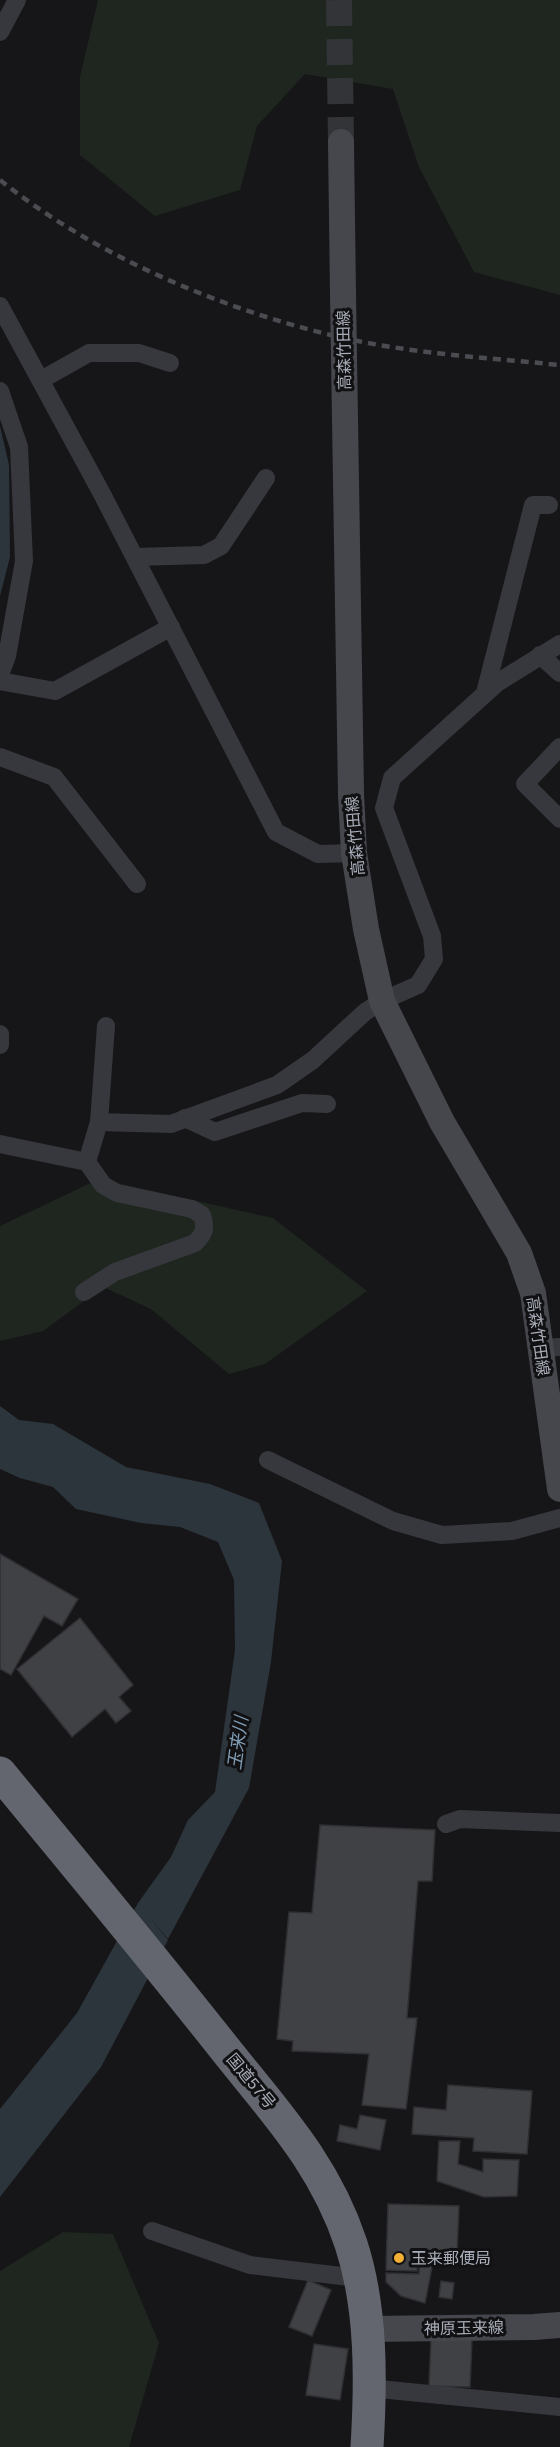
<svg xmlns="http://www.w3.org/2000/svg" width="560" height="2447" viewBox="0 0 560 2447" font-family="Arial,'Noto Sans JP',sans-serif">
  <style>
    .green { fill: #1e261f }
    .water { fill: #2c353c }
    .building { fill: #404145; stroke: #303034; stroke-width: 1.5 }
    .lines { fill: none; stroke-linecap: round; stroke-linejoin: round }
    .secondary-tunnel { stroke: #333438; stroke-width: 26; stroke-dasharray: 26 13; stroke-linecap: butt }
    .street { stroke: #37383d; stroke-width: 18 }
    .secondary { stroke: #45474d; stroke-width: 26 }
    .highway { stroke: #63666e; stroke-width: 33 }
    .rail { stroke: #4a4c52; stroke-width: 4.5; stroke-dasharray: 8 6; stroke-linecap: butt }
    .secondary-bridge { stroke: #45474d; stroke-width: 26 }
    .poi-dot { fill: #f2b134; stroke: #111113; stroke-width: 2 }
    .labels { text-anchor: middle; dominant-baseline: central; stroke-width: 6; stroke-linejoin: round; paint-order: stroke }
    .street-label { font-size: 16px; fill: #a8adb8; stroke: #111113 }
    .poi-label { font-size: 16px; fill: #a8adb8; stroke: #111113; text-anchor: start }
    .water-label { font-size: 18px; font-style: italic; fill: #7f9bb3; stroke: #111113 }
  </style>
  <rect width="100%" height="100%" fill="#161618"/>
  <!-- green -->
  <g class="green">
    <polygon points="98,0 560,0 560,295 474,272 419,167 393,89 305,74 257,126 240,190 155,216 80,155 80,77"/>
    <polygon points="99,1179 273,1218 367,1291 265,1364 229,1374 151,1309 103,1287 43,1331 0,1341 0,1226"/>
    <polygon points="63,2232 113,2234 159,2343 129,2447 0,2447 0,2271"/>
  </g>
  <!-- water -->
  <g class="water">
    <polygon points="0,426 9,465 10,557 0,596"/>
    <polygon points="0,1406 19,1420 53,1424 126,1467 210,1484 259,1503 282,1561 271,1662 249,1788 168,1939 150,1918 168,1940 101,2067 0,2197 0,2109 77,2013 138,1903 171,1857 188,1820 215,1792 235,1650 234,1580 218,1542 180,1527 141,1523 76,1509 53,1487 20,1478 0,1469"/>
  </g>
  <!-- building -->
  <g class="building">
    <polygon points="0,1554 78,1599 62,1626 44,1616 11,1675 0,1669"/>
    <polygon points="80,1618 133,1685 119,1697 131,1711 116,1723 105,1709 72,1737 17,1669"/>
    <polygon points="320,1825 435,1830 432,1881 418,1881 407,2018 417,2018 406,2109 362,2105 369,2054 292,2051 293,2041 277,2039 289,1912 312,1913"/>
    <polygon points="448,2085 532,2091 527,2154 473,2151 474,2138 412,2134 414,2107 446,2110"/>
    <polygon points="360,2115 386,2120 380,2150 337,2141 340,2125 357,2129"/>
    <polygon points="439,2141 460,2141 458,2164 483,2172 483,2159 519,2160 517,2196 484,2197 437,2181"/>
    <polygon points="388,2204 459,2206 457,2253 418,2251 417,2271 386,2270"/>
    <polygon points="420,2254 434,2257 425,2303 401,2296 386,2282 386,2273 419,2274"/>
    <polygon points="308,2280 331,2290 312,2336 289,2327"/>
    <polygon points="441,2281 454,2283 452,2299 439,2297"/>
    <polygon points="431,2339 472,2340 470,2387 429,2386"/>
    <polygon points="314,2344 348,2349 340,2400 306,2395"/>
  </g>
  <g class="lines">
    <!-- secondary-tunnel -->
    <polyline class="secondary-tunnel" points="339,0 341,142"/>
    <!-- street -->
    <g class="street">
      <polyline points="0,32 17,0"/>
      <polyline points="0,306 101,492 276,832 318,854 354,853"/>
      <polyline points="41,380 89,353 139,353 170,363"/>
      <polyline points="0,391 19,447 24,561 7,656 0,675"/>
      <polyline points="135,557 204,555 221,546 266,478"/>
      <polyline points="540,655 560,673"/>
      <polyline points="0,681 55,691 171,627"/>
      <polyline points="485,693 533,505 549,505"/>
      <polyline points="560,747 525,784 560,819"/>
      <polyline points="0,757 54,777 137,884"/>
      <polyline points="106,1026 99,1122 171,1124 277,1085 313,1060 365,1012 382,1001 418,985 434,959 432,936 384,808 392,778 497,683 560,644"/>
      <polyline points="0,1034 0,1045"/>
      <polyline points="185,1118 215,1132 302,1103 327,1104"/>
      <polyline points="0,1144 87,1162 99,1122"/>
      <path d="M84,1292L115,1272L195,1243C205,1233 206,1228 202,1215L192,1209L117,1193L103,1185L87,1162"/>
      <polyline points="540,1348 560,1347"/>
      <polyline points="268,1460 393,1521 442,1535 512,1531 560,1518"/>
      <polyline points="446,1824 460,1819 560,1823"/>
      <polyline points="152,2231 250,2265 358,2278"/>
      <polyline points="369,2388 560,2407"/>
    </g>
    <!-- secondary -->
    <g class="secondary">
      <polyline points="341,142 343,294"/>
      <polyline points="351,794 354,853 366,929 382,1001 442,1122 519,1253 533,1293 560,1489"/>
      <polyline points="368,2329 534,2327 560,2325"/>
    </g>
    <!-- highway -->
    <path class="highway" d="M0,1773C74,1863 149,1953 221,2044C273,2110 324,2162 351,2244C372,2308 371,2381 367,2447"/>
    <!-- rail -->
    <path class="rail" d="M0,180C98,258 227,312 348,339C418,354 489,358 560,365"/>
    <!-- secondary-bridge -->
    <polyline class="secondary-bridge" points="343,294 351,794"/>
  </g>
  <!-- markers -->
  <circle class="poi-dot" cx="399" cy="2258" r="6"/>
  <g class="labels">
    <!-- street labels -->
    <g class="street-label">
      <text transform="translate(344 350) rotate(-91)">高森竹田線</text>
      <text transform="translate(355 836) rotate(-95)">高森竹田線</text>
      <text transform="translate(538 1336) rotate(82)">高森竹田線</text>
      <text transform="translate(251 2081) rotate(50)">国道57号</text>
      <text transform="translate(464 2328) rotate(-1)">神原玉来線</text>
    </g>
    <!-- poi labels -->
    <g class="poi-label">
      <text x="411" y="2258">玉来郵便局</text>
    </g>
    <!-- water labels -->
    <g class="water-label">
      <text transform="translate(238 1743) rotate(-82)">玉来川</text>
    </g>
  </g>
</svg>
